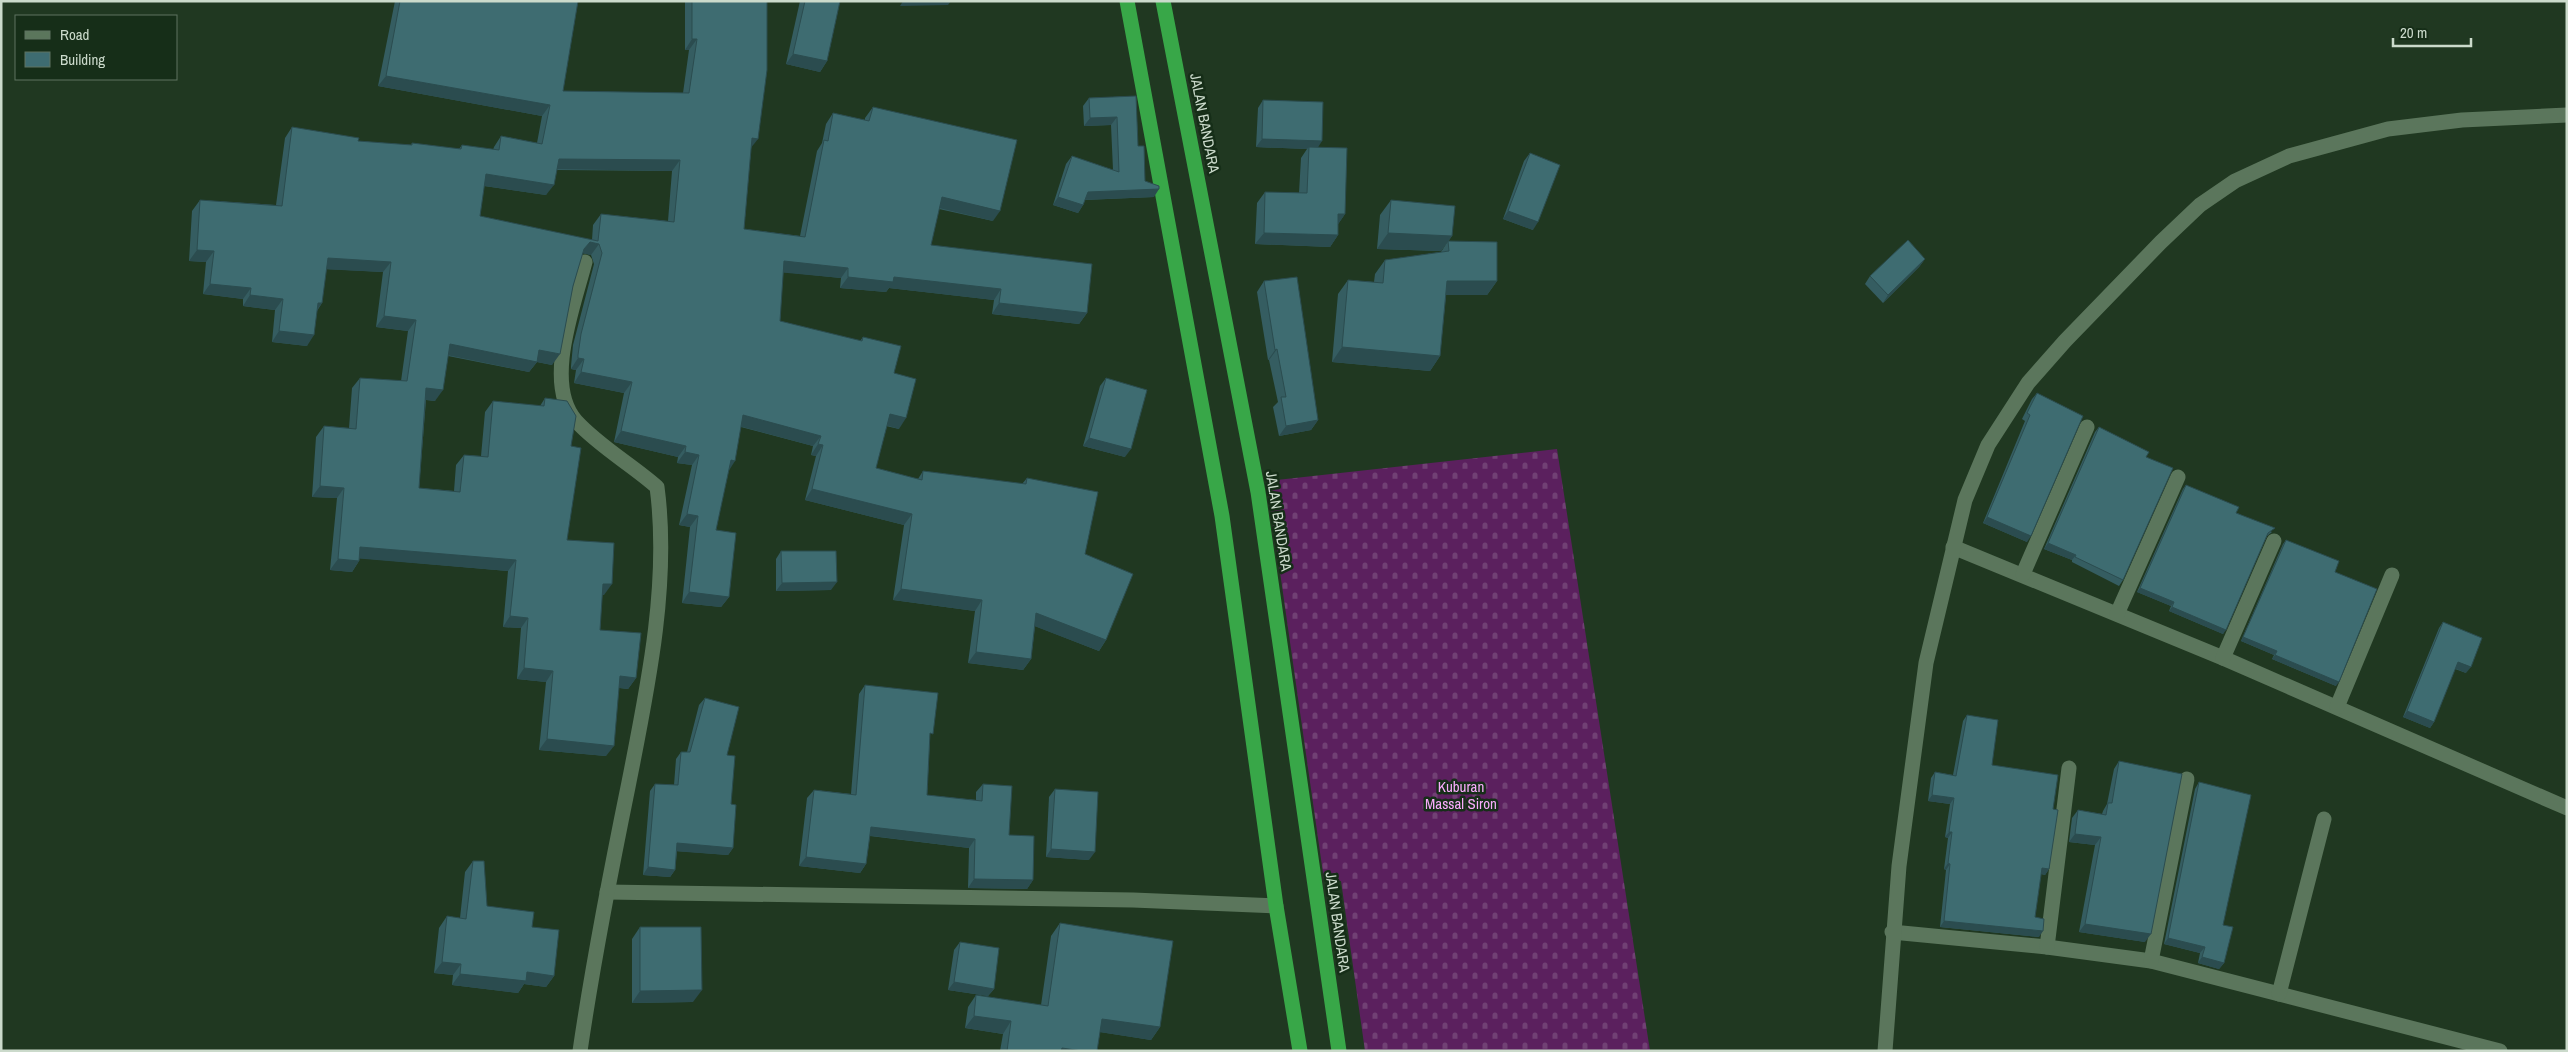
<svg xmlns="http://www.w3.org/2000/svg" width="2568" height="1052" viewBox="0 0 2568 1052" font-family="'Archivo Narrow',sans-serif">
  <style>
    .cemetery { fill: url(#cemetery-stones) }
    .lines { fill: none; stroke-linecap: round; stroke-linejoin: round }
    .street { stroke: #5b765c; stroke-width: 15 }
    .highway { stroke: #38a748; stroke-width: 15 }
    .wall { fill: #355d61; fill-rule: evenodd }
    .shaded-wall { fill: #2b4c4f }
    .building { fill: #3e6c71; stroke: #2b4c4f; fill-rule: evenodd }
    .labels { text-anchor: middle; dominant-baseline: central; stroke-width: 5; stroke-linejoin: round; paint-order: stroke }
    .street-label { font-size: 15px; fill: #cbdacb; stroke: #162e18 }
    .park-label { font-size: 15px; fill: #faacfd; stroke: #162e18 }
  </style>
  <defs>
    <pattern id="cemetery-stones" width="16" height="16" patternUnits="userSpaceOnUse" patternTransform="scale(1.25)"><rect width="16" height="16" fill="#5b205e"/><path d="M2 7V4a2 2 0 0 1 4 0v3zM10 15v-3a2 2 0 0 1 4 0v3z" fill="#714074"/></pattern>
  </defs>
  <rect width="100%" height="100%" fill="#203821"/>
  <!-- cemetery -->
  <polygon class="cemetery" points="1557,449 1650,1051 1365,1051 1341,881 1324,880 1267,481"/>
  <g class="lines">
    <!-- street -->
    <g class="street">
      <polyline points="1953,547 2223,658 2567,808"/>
      <polyline points="2023,574 2087,427"/>
      <polyline points="2117,614 2178,477"/>
      <polyline points="2223,658 2274,541"/>
      <polyline points="2337,707 2392,575"/>
      <polyline points="607,892 1133,900 1276,906"/>
      <polyline points="1892,932 2047,947 2151,961 2500,1051"/>
      <polyline points="2047,947 2069,768"/>
      <polyline points="2151,961 2187,779"/>
      <polyline points="2279,994 2324,819"/>
      <path d="M580,1051C593,962 610,875 628,787C647,691 670,584 657,487C631,464 600,447 576,421C543,384 574,305 585,262"/>
      <polyline points="1885,1051 1899,866 1926,663 1965,500 1988,445 2028,383 2065,341 2161,242 2200,205 2235,181 2289,156 2388,129 2462,120 2567,115"/>
    </g>
    <!-- highway -->
    <g class="highway">
      <polyline points="1127,1 1222,516 1276,906 1300,1051"/>
      <polyline points="1163,1 1258,492 1339,1051"/>
    </g>
  </g>
  <!-- wall -->
  <g class="wall">
    <path d="M395,1H578L563,91L683,93L689,50H685V1H767L751,149L744,229L800,236L817,151L822,143L826,124L833,113L865,120V118L873,107L993,221L939,209L931,245L1087,313L1079,324L992,314L994,300L889,288L886,292L840,288L841,278L783,272L780,321L860,341L863,337L894,373L899,429L886,426L876,468L918,479L923,471L1022,484L1027,478L1085,554L1106,640L1099,651L1035,626L1031,659L1023,670L968,663L975,611L893,600L904,525L805,500L816,456L811,455L813,446L741,427L728,470L716,530L729,597L721,607L682,603L690,527L679,525L692,465L677,463L678,457L614,442L624,393L574,383L576,370L571,369V366L573,345L594,264L591,255L582,253L552,365L537,362L529,372L448,356L435,401L426,400L419,488L454,491L456,465L464,455L481,456L485,412L493,401L540,406L545,398L571,446L567,540L604,595H602L600,630L636,678L628,689L619,688L606,756L539,750L546,682L517,679L521,628L503,627L508,571L359,558V561L352,572L330,570L337,498L312,497L316,437L324,426L349,428L352,388L360,378L401,381L408,331L376,327L383,272L326,269L322,303L317,311L307,346L272,342L275,310L243,306V299L203,294L206,262L189,261L192,211L200,200L276,205L285,138L292,127L358,141L411,145L412,143L459,149L462,145L493,150L494,147L501,136L537,143L542,116L378,86ZM557,170L672,171L668,221L601,214L593,225L592,240L480,216L484,186L546,195Z"/>
    <polygon points="800,1 840,1 827,61 820,72 786,64"/>
    <polygon points="1136,96 1138,146 1145,181 1154,197 1085,200 1083,205 1078,213 1053,205 1066,164 1072,156 1113,170 1111,125 1084,126 1083,106 1089,98"/>
    <polygon points="1263,100 1318,147 1345,214 1338,224 1338,235 1330,247 1255,244 1257,203 1265,192 1299,193 1301,158 1307,149 1256,147 1258,108"/>
    <polygon points="1530,153 1533,230 1503,219 1524,161"/>
    <polygon points="1391,200 1452,236 1441,251 1377,249 1380,215"/>
    <polygon points="1448,241 1497,281 1487,295 1446,295 1440,356 1430,371 1332,362 1338,294 1348,280 1374,282 1375,274 1385,260 1441,252"/>
    <polygon points="1925,259 1919,267 1883,303 1865,284 1870,276"/>
    <polygon points="1264,281 1318,420 1311,430 1279,436 1273,407 1278,402 1269,360 1268,360 1257,292"/>
    <polygon points="1106,378 1125,457 1083,446 1100,386"/>
    <polygon points="2037,393 2027,542 1983,523 2025,421 2022,419 2032,399"/>
    <polygon points="2099,427 2146,457 2123,580 2119,586 2072,562 2072,560 2044,549 2095,432"/>
    <polygon points="2186,485 2272,532 2267,536 2223,634 2169,611 2171,606 2137,592 2183,489"/>
    <polygon points="2286,540 2335,572 2336,686 2272,659 2274,655 2241,641 2283,544"/>
    <polygon points="781,551 831,590 776,591 776,559"/>
    <polygon points="2443,622 2466,673 2455,669 2434,722 2430,728 2403,717 2439,628"/>
    <polygon points="865,685 930,738 927,795 976,800 976,792 983,784 1033,880 1027,889 968,888 969,848 870,836 866,864 860,873 799,866 807,798 814,790 851,794 859,694"/>
    <polygon points="705,698 727,755 731,804 733,848 728,855 677,851 675,870 670,877 643,875 650,791 655,784 674,785 676,759 681,752 687,752 699,705"/>
    <polygon points="1967,715 1992,765 2053,809 2049,869 2045,875 2041,874 2035,917 2039,937 1940,927 1946,870 1944,869 1948,838 1945,837 1950,804 1928,801 1931,778 1935,772 1953,775 1963,721"/>
    <polygon points="2119,761 2145,942 2079,932 2095,845 2069,842 2072,818 2078,810 2102,814 2103,811 2107,804 2114,769"/>
    <polygon points="2199,782 2224,963 2219,969 2198,963 2200,953 2164,944 2195,789"/>
    <polygon points="1055,789 1089,860 1046,857 1049,797"/>
    <polygon points="473,861 487,906 532,927 554,976 546,987 524,984 518,993 452,985 453,975 434,973 439,928 447,916 460,918 465,872"/>
    <polygon points="1060,923 1160,1027 1151,1040 1100,1032 1097,1051 1000,1051 1003,1034 965,1028 968,1007 976,995 1041,1005 1051,936"/>
    <polygon points="640,927 693,1002 632,1003 632,939"/>
    <polygon points="960,942 994,989 988,996 948,990 954,950"/>
  </g>
  <!-- shaded-wall -->
  <g class="shaded-wall">
    <polygon points="903,1 951,1 948,5 900,6"/>
    <polygon points="692,39 697,39 689,50 685,50"/>
    <polygon points="793,54 827,61 820,72 786,64"/>
    <polygon points="386,76 550,105 542,116 378,86"/>
    <polygon points="1117,117 1111,125 1084,126 1090,118"/>
    <polygon points="752,138 758,139 750,149"/>
    <polygon points="1262,139 1322,141 1317,149 1309,147 1307,149 1256,147"/>
    <polygon points="559,159 680,160 672,171 551,169"/>
    <polygon points="486,174 554,185 546,195 478,185"/>
    <polygon points="1159,189 1154,197 1082,200 1088,192"/>
    <polygon points="942,197 1000,211 993,221 935,207"/>
    <polygon points="1058,197 1083,205 1078,213 1053,205"/>
    <polygon points="1508,211 1538,222 1533,230 1503,219"/>
    <polygon points="1338,214 1345,214 1337,226"/>
    <polygon points="1264,233 1338,235 1330,247 1255,244"/>
    <polygon points="1388,233 1452,236 1441,251 1377,249"/>
    <polygon points="590,242 599,244 591,255 582,253 584,249"/>
    <polygon points="197,250 214,251 206,262 189,261"/>
    <polygon points="328,258 391,262 383,272 320,269"/>
    <polygon points="1925,259 1919,267 1883,303 1888,295"/>
    <polygon points="784,261 848,268 841,278 777,272"/>
    <polygon points="848,277 894,277 1001,289 994,300 889,288 886,292 840,288"/>
    <polygon points="1447,281 1497,281 1487,295 1437,295"/>
    <polygon points="210,284 251,288 243,299 203,294"/>
    <polygon points="250,295 283,299 275,310 243,306"/>
    <polygon points="318,303 322,303 314,314"/>
    <polygon points="999,303 1087,313 1079,324 992,314"/>
    <polygon points="384,316 416,320 408,331 376,327"/>
    <polygon points="279,331 314,335 307,346 272,342"/>
    <polygon points="450,344 539,350 560,354 552,365 537,362 529,372 442,354"/>
    <polygon points="1342,347 1440,356 1430,371 1332,362"/>
    <polygon points="1277,349 1269,360 1268,360 1275,350"/>
    <polygon points="578,358 584,359 576,370 571,369"/>
    <polygon points="581,372 632,382 624,393 574,383"/>
    <polygon points="426,388 443,390 435,401 419,399"/>
    <polygon points="890,414 906,418 899,429 882,424"/>
    <polygon points="743,415 821,436 813,446 735,425"/>
    <polygon points="1318,420 1311,430 1279,436 1286,426"/>
    <polygon points="621,431 686,446 678,457 614,442"/>
    <polygon points="1089,438 1131,449 1125,457 1083,446"/>
    <polygon points="818,444 823,445 816,456 811,455"/>
    <polygon points="685,452 699,455 692,465 677,463"/>
    <polygon points="731,460 735,461 728,472"/>
    <polygon points="320,486 344,488 337,498 312,497"/>
    <polygon points="812,489 912,514 904,525 805,500"/>
    <polygon points="687,514 698,516 690,527 679,525"/>
    <polygon points="1987,517 2031,536 2027,542 1983,523"/>
    <polygon points="2048,543 2076,555 2072,560 2044,549"/>
    <polygon points="360,547 516,560 508,571 353,558"/>
    <polygon points="338,559 359,561 352,572 330,570"/>
    <polygon points="837,582 831,590 776,591 782,583"/>
    <polygon points="603,584 612,584 604,595 596,595"/>
    <polygon points="2140,588 2174,602 2171,606 2137,592"/>
    <polygon points="901,589 982,600 975,611 893,600"/>
    <polygon points="689,592 729,597 721,607 682,603"/>
    <polygon points="2172,607 2226,630 2223,634 2169,611"/>
    <polygon points="1036,613 1106,640 1099,651 1029,624"/>
    <polygon points="510,616 528,618 521,628 503,627"/>
    <polygon points="2243,637 2277,651 2274,655 2241,641"/>
    <polygon points="976,652 1031,659 1023,670 968,663"/>
    <polygon points="2275,655 2339,682 2336,686 2272,659"/>
    <polygon points="2458,662 2471,667 2466,673 2454,668"/>
    <polygon points="524,668 553,671 546,682 517,679"/>
    <polygon points="620,676 636,678 628,689 613,687"/>
    <polygon points="2407,711 2434,722 2430,728 2403,717"/>
    <polygon points="547,739 614,746 606,756 539,750"/>
    <polygon points="1932,795 1954,798 1950,804 1928,801"/>
    <polygon points="871,827 975,839 969,848 864,835"/>
    <polygon points="1949,832 1952,832 1948,838 1945,837"/>
    <polygon points="2075,834 2101,837 2095,845 2069,842"/>
    <polygon points="677,843 733,848 728,855 672,851"/>
    <polygon points="1051,849 1095,852 1089,860 1046,857"/>
    <polygon points="806,857 866,864 860,873 799,866"/>
    <polygon points="1948,863 1950,864 1946,870 1944,869"/>
    <polygon points="648,867 675,870 670,877 643,875"/>
    <polygon points="2042,868 2049,869 2045,875 2038,873"/>
    <polygon points="974,879 1033,880 1027,889 968,888"/>
    <polygon points="1944,921 2043,931 2039,937 1940,927"/>
    <polygon points="2085,924 2151,934 2145,942 2079,932"/>
    <polygon points="2168,938 2205,947 2200,953 2164,944"/>
    <polygon points="2202,957 2224,963 2219,969 2198,963"/>
    <polygon points="442,962 461,964 453,975 434,973"/>
    <polygon points="527,972 554,976 546,987 524,984 518,993 452,985 460,974"/>
    <polygon points="954,982 994,989 988,996 948,990"/>
    <polygon points="702,990 693,1002 632,1003 640,991"/>
    <polygon points="974,1016 1011,1021 1003,1034 965,1028"/>
    <polygon points="1102,1019 1160,1027 1151,1040 1093,1031"/>
    <polygon points="1062,1048 1082,1051 1059,1051"/>
  </g>
  <!-- building -->
  <g class="building">
    <path d="M400,1H578L563,91L689,93L697,39H692V1H767V70L758,139L752,138L744,229L805,237L824,140L828,141L833,113L869,121L873,107L1017,140L1000,211L942,197L931,245L1092,264L1087,313L999,303L1001,289L894,277L893,282L848,277V268L784,261L780,321L862,341L863,337L901,346L894,373L916,379L906,418L890,414L876,468L922,480L923,471L1026,484L1027,478L1098,492L1085,554L1133,574L1106,640L1036,613L1031,659L976,652L982,600L901,589L912,514L812,489L823,445L818,444L821,436L743,415L735,461L731,460L716,530L736,533L729,597L689,592L698,516L687,514L699,455L685,452L686,446L621,431L632,382L581,372L584,359L578,358V355L581,334L602,253L599,244L590,242L584,249L573,286L560,354L539,350L537,362L450,344L443,390L426,388L419,488L460,492L464,455L488,457L493,401L544,406L545,398L567,401L576,416L571,446L581,448L567,540L614,543L612,584H603L600,630L641,633L636,678L620,676L614,746L547,739L553,671L524,668L528,618L510,616L516,560L360,547L359,561L338,559L344,488L320,486L324,426L356,429L360,378L407,381L416,320L384,316L391,262L328,258L322,303H318L314,335L279,331L283,299L250,295L251,288L210,284L214,251L197,250L200,200L282,206L292,127L359,138L358,141L412,145V143L461,149L462,145L499,150L501,136L542,144L550,105L386,76ZM559,159L680,160L674,222L601,214L598,241L480,216L486,174L554,185Z"/>
    <polygon points="805,1 840,1 827,61 793,54"/>
    <polygon points="1136,96 1138,146 1144,146 1145,181 1159,186 1159,189 1088,192 1083,205 1058,197 1072,156 1119,172 1117,117 1090,118 1089,98"/>
    <polygon points="1263,100 1323,102 1322,141 1262,139"/>
    <polygon points="1309,147 1347,148 1345,214 1338,214 1338,235 1264,233 1265,192 1307,193"/>
    <polygon points="1530,153 1560,165 1538,222 1508,211"/>
    <polygon points="1391,200 1455,206 1452,236 1388,233"/>
    <polygon points="1908,240 1925,259 1888,295 1870,276"/>
    <polygon points="1448,241 1497,242 1497,281 1447,281 1440,356 1342,347 1348,280 1383,283 1385,260 1449,251"/>
    <polygon points="1297,277 1318,420 1286,426 1281,397 1286,397 1277,349 1275,350 1264,281"/>
    <polygon points="1106,378 1147,390 1131,449 1089,438"/>
    <polygon points="2037,393 2083,416 2031,536 1987,517 2030,415 2027,413"/>
    <polygon points="2099,427 2149,452 2146,457 2173,468 2123,580 2075,557 2076,555 2048,543"/>
    <polygon points="2186,485 2239,507 2236,513 2275,528 2268,533 2226,630 2172,607 2174,602 2140,588"/>
    <polygon points="2286,540 2339,561 2335,572 2377,589 2339,682 2275,655 2277,651 2243,637"/>
    <polygon points="781,551 836,551 837,582 782,583"/>
    <polygon points="2443,622 2482,638 2471,667 2458,662 2434,722 2407,711"/>
    <polygon points="865,685 938,693 933,734 930,733 927,795 982,801 983,784 1012,786 1009,835 1034,836 1033,880 974,879 975,839 871,827 866,864 806,857 814,790 856,795"/>
    <polygon points="705,698 739,707 727,755 735,756 731,804 736,805 733,848 677,843 675,870 648,867 655,784 678,785 681,752 690,752"/>
    <polygon points="1967,715 1998,720 1992,765 2058,775 2053,809 2058,810 2049,869 2042,868 2035,917 2044,919 2043,931 1944,921 1950,864 1948,863 1952,832 1949,832 1954,798 1932,795 1935,772 1956,776"/>
    <polygon points="2119,761 2182,774 2151,934 2085,924 2101,837 2075,834 2078,810 2106,815 2108,803 2112,803"/>
    <polygon points="2199,782 2251,795 2223,925 2233,927 2224,963 2202,957 2205,947 2168,938"/>
    <polygon points="1055,789 1098,792 1095,852 1051,849"/>
    <polygon points="473,861 484,861 487,906 534,912 532,927 559,930 554,976 527,972 526,981 460,974 461,964 442,962 447,916 466,919"/>
    <polygon points="1060,923 1173,941 1160,1027 1102,1019 1097,1051 1082,1051 1062,1048 1061,1051 1007,1051 1011,1021 974,1016 976,995 1048,1006"/>
    <polygon points="640,927 701,927 702,990 640,991"/>
    <polygon points="960,942 999,948 994,989 954,982"/>
  </g>
  <g class="labels">
    <!-- street labels -->
    <g class="street-label">
      <text transform="translate(1205 123) rotate(79)">JALAN BANDARA</text>
      <text transform="translate(1279 521) rotate(81)">JALAN BANDARA</text>
      <text transform="translate(1338 922) rotate(82)">JALAN BANDARA</text>
    </g>
    <!-- park labels -->
    <g class="park-label">
      <text x="1461" y="786">Kuburan<tspan x="1461" dy="17">Massal Siron</tspan></text>
    </g>
  </g>
  <!-- border -->
  <rect width="2568" height="1052" fill="none" stroke="#cbdacb" stroke-width="5"/>
  <!-- legend -->
  <rect x="15" y="15" width="162" height="65" fill="#162e18" stroke="#5e7360"/>
  <rect x="25" y="31" width="25" height="8" fill="#5b765c" stroke="#5e7360"/>
  <text x="60" y="40" font-size="15" fill="#cbdacb">Road</text>
  <rect x="25" y="52" width="25" height="15" fill="#3e6c71" stroke="#5e7360"/>
  <text x="60" y="65" font-size="15" fill="#cbdacb">Building</text>
  <!-- scale -->
  <path d="M2393 38v8h78v-8" fill="none" stroke="#cbdacb" stroke-width="2.5"/>
  <text x="2400" y="38" font-size="15" fill="#cbdacb" stroke="#162e18" stroke-width="4" paint-order="stroke">20 m</text>
</svg>
